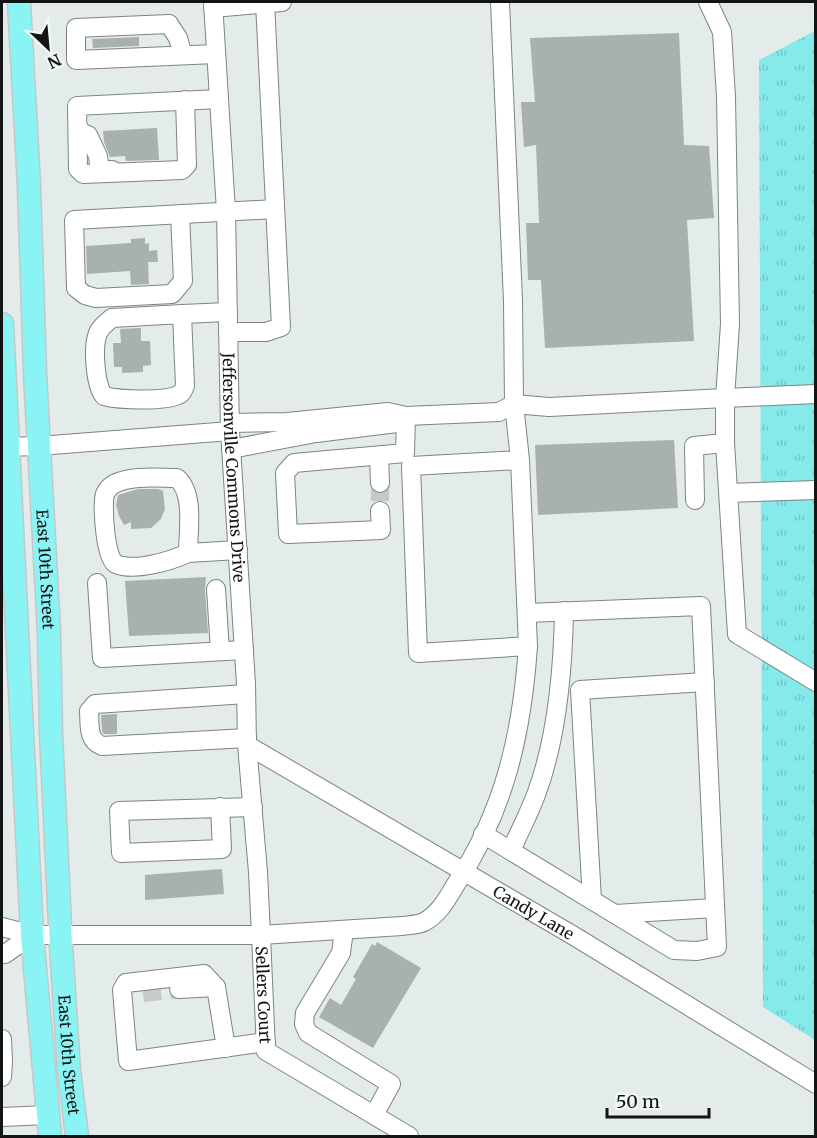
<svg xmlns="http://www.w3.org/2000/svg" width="817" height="1138" viewBox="0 0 817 1138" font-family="Merriweather,serif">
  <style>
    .grass { fill: url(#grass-tufts) }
    .building { fill: #a9b0b0 }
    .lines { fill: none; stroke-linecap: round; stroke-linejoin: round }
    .minor-tunnel { stroke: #c5cbcb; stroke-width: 18; stroke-dasharray: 18 9; stroke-linecap: butt }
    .minor-casing { stroke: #7e8484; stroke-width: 20 }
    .major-casing { stroke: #c6c7c7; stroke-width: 25 }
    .minor { stroke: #fff; stroke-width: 18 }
    .major { stroke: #8af4f5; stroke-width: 22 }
    .labels { text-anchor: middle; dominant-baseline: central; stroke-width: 6; stroke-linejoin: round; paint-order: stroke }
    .street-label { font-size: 16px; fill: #131515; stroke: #f1f8f8 }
  </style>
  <defs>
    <pattern id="grass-tufts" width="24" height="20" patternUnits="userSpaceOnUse" patternTransform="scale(1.5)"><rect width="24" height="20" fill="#84eaea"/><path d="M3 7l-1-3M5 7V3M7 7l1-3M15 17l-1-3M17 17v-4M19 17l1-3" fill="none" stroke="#71c8c8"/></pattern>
  </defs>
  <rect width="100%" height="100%" fill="#e4ebeb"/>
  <!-- grass -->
  <polygon class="grass" points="815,31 815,1040 763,1007 759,60"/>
  <!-- building -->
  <g class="building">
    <polygon points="679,33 684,145 709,146 714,218 687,220 694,341 545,348 541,280 528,280 526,223 539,223 536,145 524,147 521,102 535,102 530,38"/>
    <polygon points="139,37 139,46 93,48 92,39"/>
    <polygon points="157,128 159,160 126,161 125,156 110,157 104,142 103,131"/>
    <polygon points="145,238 145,244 149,243 149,251 157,250 158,262 148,262 149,284 131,285 130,271 87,274 86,246 131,243 131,239"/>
    <polygon points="141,328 141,341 150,341 151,365 143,366 143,372 122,373 122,367 114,367 113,343 121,343 120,329"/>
    <polygon points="674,440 678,508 538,515 535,445"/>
    <polygon points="138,489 158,489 163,491 165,509 161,519 151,528 131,529 131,522 124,525 119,516 116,505 118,495"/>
    <polygon points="206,577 205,590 208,633 129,636 125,581"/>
    <polygon points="117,714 117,734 104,734 102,731 101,715"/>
    <polygon points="222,869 224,894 145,900 145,875"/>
    <polygon points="377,942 421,968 373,1048 319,1017 330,998 341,1005 356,979 353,977 372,944 375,946"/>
  </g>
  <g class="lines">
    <!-- minor-tunnel -->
    <g class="minor-tunnel">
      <polyline points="380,483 380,511"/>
      <polyline points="143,993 179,989"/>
    </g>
    <!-- minor casing -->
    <g class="minor-casing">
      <g id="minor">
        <path id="s1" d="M213,2L226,211L230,431L246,684L247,745L258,872L261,935L402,926C409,925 418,925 424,922C440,913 447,899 456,884C505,810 522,733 528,646"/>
        <polyline points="213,8 282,2"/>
        <polyline points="183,55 178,38 169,24 76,28 76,60 216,54"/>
        <polyline points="185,100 187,165 182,170 83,174 78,169 77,106 219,99"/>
        <polyline points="78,127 82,133 88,135 98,156 100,171 112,170"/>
        <polyline points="180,214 183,281 172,294 96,298 85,295 76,288 74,220 275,209"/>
        <path d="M182,314L112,318C106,323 99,328 97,336C93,349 95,385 104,396C119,400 167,402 180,394C183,392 183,390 185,386L182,314L228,312"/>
        <polyline points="228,332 266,332 281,327 265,2"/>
        <polyline points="230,423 287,422 388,412 406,416 499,412 514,404 513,301 500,2"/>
        <polyline points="725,443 737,634 816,682"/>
        <polyline points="2,447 39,446 230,431"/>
        <polyline points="231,449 316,433 397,423 400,421"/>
        <polyline points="379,456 380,483"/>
        <polyline points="520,460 411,466 418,653 528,646 520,460 514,404 549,407 725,398 730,324 726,97 722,32 708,2"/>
        <polyline points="729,493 816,490"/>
        <polyline points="695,500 694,446 725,443 725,398 816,394"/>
        <polyline points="380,511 381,530 288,534 285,473 294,463 405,453 406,416"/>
        <path d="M188,553C171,561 134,572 116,564C105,560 102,505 105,494C107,490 110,486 114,484C131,475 158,478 177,478C195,494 188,531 188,553L238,550"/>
        <polyline points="97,583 102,658 244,650"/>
        <polyline points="216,589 220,651"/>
        <path d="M246,694L95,704L89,711C90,724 87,740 102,746L247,738"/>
        <path id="s2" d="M247,745L574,936L816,1084"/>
        <polyline points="220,807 222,849 121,853 119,811 253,807"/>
        <polyline points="483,834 674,950 697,951 717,947 701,606 527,613"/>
        <path d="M511,851C519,832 530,812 537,792C557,737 563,670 564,611"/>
        <polyline points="592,900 580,690 705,682"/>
        <polyline points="615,914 715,908"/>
        <path id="s3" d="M2,927L32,935H261L266,1051L409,1136"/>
        <polyline points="344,930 341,953 305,1013 304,1024 308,1033 391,1084 374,1115"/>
        <polyline points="2,954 5,954 32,935"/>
        <polyline points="179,989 216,987"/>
        <polyline points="2,1039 3,1061 2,1077"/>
        <polyline points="226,1048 216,987 204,974 126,983 122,990 128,1061 266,1042"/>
        <polyline points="2,1117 47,1115"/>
      </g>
    </g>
    <!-- major casing -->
    <g class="major-casing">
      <g id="major">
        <path id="s4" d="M19,2L29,186L35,373L49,632L51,734L61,946L69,1071L77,1136"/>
        <polyline points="2,324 32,935 50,1136"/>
      </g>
    </g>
    <!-- minor -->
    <use href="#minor" class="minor"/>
    <!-- major -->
    <use href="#major" class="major"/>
  </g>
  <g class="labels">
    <!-- street labels -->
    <g class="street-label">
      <text stroke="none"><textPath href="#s1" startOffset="466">Jeffersonville Commons Drive</textPath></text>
      <text stroke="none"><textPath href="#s4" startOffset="568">East 10th Street</textPath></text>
      <text stroke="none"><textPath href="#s2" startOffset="332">Candy Lane</textPath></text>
      <text stroke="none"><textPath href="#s3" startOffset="320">Sellers Court</textPath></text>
      <text stroke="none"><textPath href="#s4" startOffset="1054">East 10th Street</textPath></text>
    </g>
  </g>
  <!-- border -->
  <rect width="817" height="1138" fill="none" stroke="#131515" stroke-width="6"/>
  <!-- north arrow -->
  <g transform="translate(48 48) rotate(154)" stroke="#f1f8f8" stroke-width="4.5" paint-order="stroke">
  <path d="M0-4.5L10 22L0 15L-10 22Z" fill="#131515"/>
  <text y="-9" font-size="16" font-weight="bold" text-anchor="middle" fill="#131515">N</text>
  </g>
  <!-- scale -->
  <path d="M607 1108v9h102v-9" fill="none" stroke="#131515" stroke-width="3"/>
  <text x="616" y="1108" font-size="18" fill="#131515" stroke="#f1f8f8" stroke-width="4.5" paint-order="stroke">50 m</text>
</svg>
